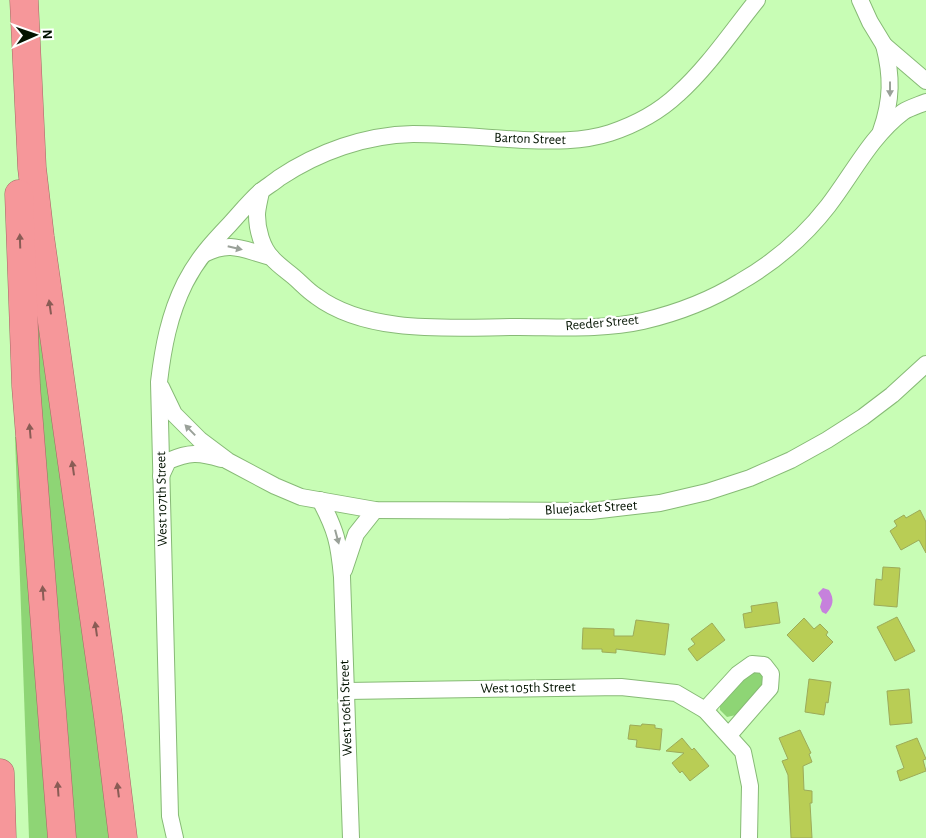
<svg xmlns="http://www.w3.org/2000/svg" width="926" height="838" viewBox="0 0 926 838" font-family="'Alegreya Sans',sans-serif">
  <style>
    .green { fill: #8ed575 }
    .water { fill: #c681dc }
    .building { fill: #b9cd55; stroke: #9cab59 }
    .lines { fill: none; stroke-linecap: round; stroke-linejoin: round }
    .minor-casing { stroke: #87ba76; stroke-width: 18 }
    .motorway-casing { stroke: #a16964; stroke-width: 29 }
    .minor { stroke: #fff; stroke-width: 16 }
    .motorway { stroke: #f6979a; stroke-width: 28 }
    .oneway { fill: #9aa199 }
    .oneway2 { fill: #895c55 }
    .labels { text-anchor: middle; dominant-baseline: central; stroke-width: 4.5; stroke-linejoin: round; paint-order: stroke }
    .street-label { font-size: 14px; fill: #031300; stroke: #fff }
  </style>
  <rect width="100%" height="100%" fill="#c8fdb5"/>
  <!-- green -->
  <g class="green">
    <polygon points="36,287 111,838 71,838 39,428"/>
    <polygon points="15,437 22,437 55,838 29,838"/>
    <polygon points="752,671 762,672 765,684 736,715 727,717 720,710 720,705"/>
  </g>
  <!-- water -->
  <path class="water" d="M823,588L829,590C835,600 833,606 826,614L822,612L820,607L822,600L818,593Z"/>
  <!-- building -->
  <g class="building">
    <polygon points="920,510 926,522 926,553 919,540 901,550 890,531 897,526 894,521 904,515 906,518"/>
    <polygon points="883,567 900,568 897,607 874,605 876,579 882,580"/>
    <polygon points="777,602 780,623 745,628 743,614 752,612 751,606"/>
    <polygon points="897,617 915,651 895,661 877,627"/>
    <polygon points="804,618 814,629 820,624 828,632 826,635 833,642 813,662 787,635"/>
    <polygon points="636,620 669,624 665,655 616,649 616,653 602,652 602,649 582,649 583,628 614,629 614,636 633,636"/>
    <polygon points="712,623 725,640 697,661 688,649 695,644 691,639"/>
    <polygon points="809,679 831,682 828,703 826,702 824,715 805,712"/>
    <polygon points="909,689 912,723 890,725 887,691"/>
    <polygon points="642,724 655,725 655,728 662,729 660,750 636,747 637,740 628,739 630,725 641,726"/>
    <polygon points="800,730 811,753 809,754 812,762 803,766 804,790 812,791 812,803 810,803 812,838 791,838 788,775 782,761 788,759 779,738"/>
    <polygon points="682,738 692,750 694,748 709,766 690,781 682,771 680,773 672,763 684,753 666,751"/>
    <polygon points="917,738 926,759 923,760 926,771 900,781 897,771 904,768 896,746"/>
  </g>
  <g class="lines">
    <!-- minor casing -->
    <g class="minor-casing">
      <g id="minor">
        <polyline points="860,0 870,22 884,45 926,81"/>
        <path d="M881,131C892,100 892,76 884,45"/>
        <path d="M261,191C260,198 257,208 257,215C257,229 262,248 272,258C278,265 287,271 294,277C301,283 308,291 316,296C369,336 456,327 519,327C560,327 603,330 643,321C677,313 711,300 740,282C773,263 804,237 828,206C852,175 871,136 903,112C909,108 919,105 926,102"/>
        <path d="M204,254C231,240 243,250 271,257"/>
        <polyline points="161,387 174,414 200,440 228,461 275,486 301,497 375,510 591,511 660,503 707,492 750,478 791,460 827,440 863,417 892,395 926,364"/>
        <path d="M161,476L168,461C189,452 199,452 221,459"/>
        <path d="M320,500C336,530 339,543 342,577L351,838"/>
        <polyline points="344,570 356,534 375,510"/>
        <polyline points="346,691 621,687 676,693 705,710 743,752 750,786 749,838"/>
        <polyline points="705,710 738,674 752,664 764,665 771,674 770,688 729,735"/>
        <path d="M175,838L170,816L159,382C163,348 169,315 185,283C198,258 211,244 230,224C240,213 249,202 260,192C266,187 273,183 279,178C318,152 365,135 413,134C450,134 487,138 523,140C552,141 582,142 610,133C634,125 659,112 678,94C708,67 732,31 757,0"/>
      </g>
    </g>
    <!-- motorway casing -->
    <g class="motorway-casing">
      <g id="motorway">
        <polyline points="24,0 32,168 40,237 108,716 123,838"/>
        <polyline points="19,194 26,386 62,838"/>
        <polyline points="0,773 2,838"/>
      </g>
    </g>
    <!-- minor -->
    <use href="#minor" class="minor"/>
    <!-- motorway -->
    <use href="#motorway" class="motorway"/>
  </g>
  <!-- one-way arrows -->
  <defs><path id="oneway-solid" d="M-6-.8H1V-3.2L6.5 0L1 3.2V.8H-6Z" transform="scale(1.25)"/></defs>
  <g class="oneway">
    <use href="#oneway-solid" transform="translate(890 89) rotate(90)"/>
    <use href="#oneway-solid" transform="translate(235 248) rotate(13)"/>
    <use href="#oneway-solid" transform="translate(190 430) rotate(-134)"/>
    <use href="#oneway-solid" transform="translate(337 537) rotate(75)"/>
  </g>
  <g class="oneway2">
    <use href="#oneway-solid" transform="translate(20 241) rotate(-92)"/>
    <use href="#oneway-solid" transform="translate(50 307) rotate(-98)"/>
    <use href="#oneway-solid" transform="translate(30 431) rotate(-95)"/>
    <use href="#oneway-solid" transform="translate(73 468) rotate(-98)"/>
    <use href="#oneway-solid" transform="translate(43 593) rotate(-94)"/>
    <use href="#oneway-solid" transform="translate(96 629) rotate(-98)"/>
    <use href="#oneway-solid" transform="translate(58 789) rotate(-94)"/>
    <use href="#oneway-solid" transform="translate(118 790) rotate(-97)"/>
  </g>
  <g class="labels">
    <!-- street labels -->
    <g class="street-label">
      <text transform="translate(530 139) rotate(2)">Barton Street</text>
      <text transform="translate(602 323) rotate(-5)">Reeder Street</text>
      <text transform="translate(162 499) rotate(-91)">West 107th Street</text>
      <text transform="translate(591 508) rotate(-3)">Bluejacket Street</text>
      <text transform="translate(528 688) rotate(-1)">West 105th Street</text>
      <text transform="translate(346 708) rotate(-92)">West 106th Street</text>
    </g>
  </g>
  <!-- north arrow -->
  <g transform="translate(35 35) rotate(88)" stroke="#ffffff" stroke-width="4" paint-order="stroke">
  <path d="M0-4L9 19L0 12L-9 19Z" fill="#031300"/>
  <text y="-8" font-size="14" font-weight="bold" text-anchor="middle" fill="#031300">N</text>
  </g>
</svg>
